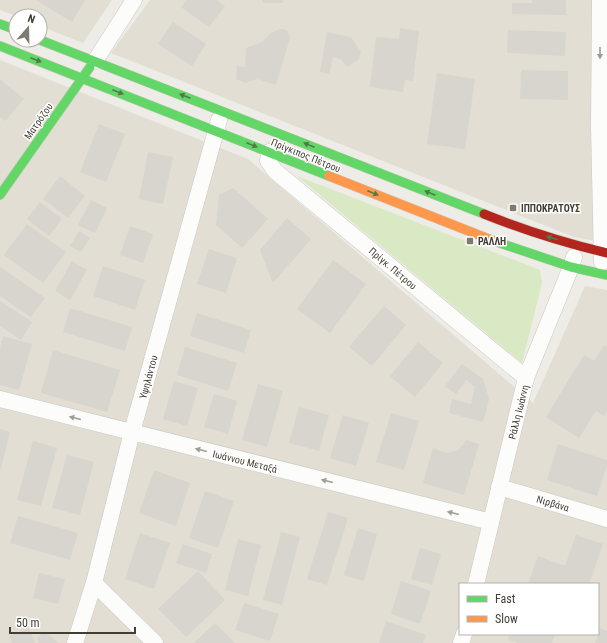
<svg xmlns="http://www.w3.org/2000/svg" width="607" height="643" viewBox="0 0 607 643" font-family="'Roboto Condensed',sans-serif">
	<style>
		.residential { fill: #e2ded3; fill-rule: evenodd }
		.green { fill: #d8e9c4 }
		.building { fill: #d7d5ce }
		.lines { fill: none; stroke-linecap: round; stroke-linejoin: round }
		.street-casing { stroke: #cac8c2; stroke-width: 17 }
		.fast-casing { stroke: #cdcabd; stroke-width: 10 }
		.slow-casing { stroke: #cdcabd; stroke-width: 10 }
		.jam-casing { stroke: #cdcabd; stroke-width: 10 }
		.street { stroke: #fcfcfb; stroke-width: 16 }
		.fast { stroke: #63d668; stroke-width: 9 }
		.slow { stroke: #ff974d; stroke-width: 9 }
		.jam { stroke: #b3261e; stroke-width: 9 }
		.oneway { fill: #a09c97 }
		.oneway2 { fill: #507a48 }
		.poi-dot { fill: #7f7a72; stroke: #fff; stroke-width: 1.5 }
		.labels { text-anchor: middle; stroke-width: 3; stroke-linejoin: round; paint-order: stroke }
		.street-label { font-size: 10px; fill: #433d33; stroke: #fff }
		.poi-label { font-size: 10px; font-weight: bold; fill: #433d33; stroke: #fff; text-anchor: start }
	</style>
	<rect width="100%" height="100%" fill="#eeece6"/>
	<!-- residential -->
	<g class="residential">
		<path d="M0,0H112L83,43L40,26V16H16L0,10Z"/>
		<path d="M150,0H607V243L574,237L111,53Z"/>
		<path d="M0,60L248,159L533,403L585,286L607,290V643H0ZM460,584H598V634H460Z"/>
	</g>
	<!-- green -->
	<path class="green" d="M297,176L540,270L542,283L522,363Z"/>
	<!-- building -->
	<g class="building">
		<path d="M36,0H85L72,22Z"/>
		<path d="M187,0H217L225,6L209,27L181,7Z"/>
		<rect x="262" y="0" width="21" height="3"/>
		<path d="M532,0H566V15L512,14V3H532Z"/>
		<path d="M173,22L206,44L192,66L158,44Z"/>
		<path d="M400,28L419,31L413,81L405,80L403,92L370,87L376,37L399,39Z"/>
		<path d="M280,29L287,30L290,38L276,85L257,79L245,83L236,79L237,66L245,67L246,48L262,42L271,33Z"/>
		<path d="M508,30L566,32L565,56L507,53Z"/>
		<path d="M327,32L351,37L361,52L359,59L347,67L341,59L333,57L329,74L320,72Z"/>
		<path d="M521,70L568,71V100L520,99Z"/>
		<path d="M437,73L475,79L465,149L427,144Z"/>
		<path d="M0,79L24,99L5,121L0,117Z"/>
		<path d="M99,124L125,134L106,182L80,172Z"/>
		<path d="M148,152L173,157L163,204L139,199Z"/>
		<path d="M60,176L85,196L68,218L43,199Z"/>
		<path d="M233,188L268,219L242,248L216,225L219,195Z"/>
		<path d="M91,200L107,208L95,233L78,225Z"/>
		<path d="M40,202L62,219L49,236L27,219Z"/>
		<path d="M287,218L311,239L273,283L260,250Z"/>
		<path d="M27,224L66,252L43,283L4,255Z"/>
		<path d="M130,226L153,234L143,263L120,255Z"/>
		<path d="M79,231L90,238L81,252L70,246Z"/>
		<path d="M209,249L237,258L226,293L197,284Z"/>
		<path d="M333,260L366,284L330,333L297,309Z"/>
		<path d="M72,261L87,270L70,300L55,291Z"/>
		<path d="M103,266L145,280L135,310L93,296Z"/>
		<path d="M0,267L45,298L31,317L0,296Z"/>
		<path d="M0,301L32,322L21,340L0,326Z"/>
		<path d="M384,306L406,325L372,366L349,347Z"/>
		<path d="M70,308L132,327L125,351L63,332Z"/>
		<path d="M197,313L251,330L244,353L190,336Z"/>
		<path d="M3,336L32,344L19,390L0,385V348Z"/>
		<path d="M418,342L443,363L415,397L390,376Z"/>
		<path d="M604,345L607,347V411L604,416L596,411L579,438L546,417L584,355L594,361Z"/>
		<path d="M185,347L237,363L228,391L177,375Z"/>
		<path d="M53,350L120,370L107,412L41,393Z"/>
		<path d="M462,364L483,379L489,399L483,422L449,413L452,399L471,404L475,387L466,380L456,394L445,386Z"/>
		<path d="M174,381L198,388L187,426L163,419Z"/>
		<path d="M258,384L283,391L267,447L242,440Z"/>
		<path d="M214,394L237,401L228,434L204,427Z"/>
		<path d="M299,407L329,415L319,451L289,443Z"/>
		<path d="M391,413L419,421L404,470L376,462Z"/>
		<path d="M343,415L369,423L356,466L330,458Z"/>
		<path d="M0,429L10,432L1,469H0Z"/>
		<path d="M466,440L479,444L464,495L423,483L433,448L447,453L459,450Z"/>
		<path d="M33,441L57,448L41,506L17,500Z"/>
		<path d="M558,444L607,460V465L597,496L547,480Z"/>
		<path d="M67,455L94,462L80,515L52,508Z"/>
		<path d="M154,470L190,483L176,526L139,513Z"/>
		<path d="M205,491L234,501L218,548L189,538Z"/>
		<path d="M328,512L348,518L327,585L307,579Z"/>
		<path d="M18,516L78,533L70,560L10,543Z"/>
		<path d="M358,528L377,534L364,581L344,575Z"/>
		<path d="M281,532L300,537L282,605L263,600Z"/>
		<path d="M140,533L170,543L154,589L125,579Z"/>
		<path d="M576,535L603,544L589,584H528L538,556L565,566Z"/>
		<path d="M238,539L261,545L248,596L225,590Z"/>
		<path d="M183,544L212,554L206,573L176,563Z"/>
		<path d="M420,548L441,554L432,585L411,579Z"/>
		<path d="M198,571L225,600L186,637L158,609Z"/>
		<path d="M39,573L65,579L58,604L33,598Z"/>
		<path d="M401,581L431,591L420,624L391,614Z"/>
		<path d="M244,603L279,614L270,641L235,630Z"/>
		<path d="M386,621L426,635L423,643H379Z"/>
		<path d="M215,623L235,643H194Z"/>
		<path d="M29,628L35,643H12L9,636Z"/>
		<path d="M600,628L607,631V643H595Z"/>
		<path d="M43,631L59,643H39L37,640Z"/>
		<path d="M510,634H555L552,643H517L508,640Z"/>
	</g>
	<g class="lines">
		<!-- street casing -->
		<g class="street-casing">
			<g id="street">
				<path d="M600,0L599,127L602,262"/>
				<path d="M95,61L134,0"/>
				<path d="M269,152L268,161L275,171L526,378"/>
				<path d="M0,399L491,522"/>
				<path d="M499,487L607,519"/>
				<path d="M94,583L155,643"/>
				<path d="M476,584L526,378L571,267L574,257"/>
				<path d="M75,643L94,583L132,432L219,120"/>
				<path d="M461,643L464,634"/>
			</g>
		</g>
		<!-- fast casing -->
		<g class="fast-casing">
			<g id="fast">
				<path d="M0,24L16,30"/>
				<path d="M40,40L484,214"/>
				<path d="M0,46L329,176"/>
				<path d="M0,195L90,67"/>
				<path d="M494,241L571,267L607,275"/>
			</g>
		</g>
		<!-- slow casing -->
		<g class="slow-casing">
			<path id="slow" d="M329,176L494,241"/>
		</g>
		<!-- jam casing -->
		<g class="jam-casing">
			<path id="jam" d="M484,214C524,230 565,243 607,253"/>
		</g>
		<!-- street -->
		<use href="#street" class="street"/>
		<!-- fast -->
		<use href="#fast" class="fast"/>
		<!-- slow -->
		<use href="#slow" class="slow"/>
		<!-- jam -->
		<use href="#jam" class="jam"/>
	</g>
	<!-- one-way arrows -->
	<defs><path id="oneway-solid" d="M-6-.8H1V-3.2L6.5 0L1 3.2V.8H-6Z"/></defs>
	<g class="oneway">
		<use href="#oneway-solid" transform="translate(600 53) rotate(90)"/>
		<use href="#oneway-solid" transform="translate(75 418) rotate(-166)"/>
		<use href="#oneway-solid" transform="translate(201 450) rotate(-166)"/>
		<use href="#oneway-solid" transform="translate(327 481) rotate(-166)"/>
		<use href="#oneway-solid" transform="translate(453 513) rotate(-166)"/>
	</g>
	<g class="oneway2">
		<use href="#oneway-solid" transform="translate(36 60) rotate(21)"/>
		<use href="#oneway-solid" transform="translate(118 92) rotate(22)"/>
		<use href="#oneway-solid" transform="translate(185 96) rotate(-159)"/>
		<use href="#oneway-solid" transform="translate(252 145) rotate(22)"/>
		<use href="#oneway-solid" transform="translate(309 145) rotate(-158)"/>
		<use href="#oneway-solid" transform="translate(373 193) rotate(22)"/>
		<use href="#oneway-solid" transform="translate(430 193) rotate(-158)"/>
		<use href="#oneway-solid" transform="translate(552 238) rotate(-163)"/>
	</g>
	<!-- markers -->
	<g class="poi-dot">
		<rect x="509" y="204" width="8" height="8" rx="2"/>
		<rect x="466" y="237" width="8" height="8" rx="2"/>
	</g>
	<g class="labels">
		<!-- street labels -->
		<g class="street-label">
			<text transform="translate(38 121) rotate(-55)" y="4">Ματρόζου</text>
			<text transform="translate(306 155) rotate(22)" y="4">Πρίγκιπος Πέτρου</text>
			<text transform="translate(393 268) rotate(40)" y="4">Πρίγκ. Πέτρου</text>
			<text transform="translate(148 377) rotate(-75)" y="4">Υψηλάντου</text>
			<text transform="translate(518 412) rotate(-76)" y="4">Ράλλη Ιωάννη</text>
			<text transform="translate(245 461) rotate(14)" y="4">Ιωάννου Μεταξά</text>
			<text transform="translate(553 503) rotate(17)" y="4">Νιρβάνα</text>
		</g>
		<!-- poi labels -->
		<g class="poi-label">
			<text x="521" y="212">ΙΠΠΟΚΡΑΤΟΥΣ</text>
			<text x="478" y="245">ΡΑΛΛΗ</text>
		</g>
	</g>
	<!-- legend -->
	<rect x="459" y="583" width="140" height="52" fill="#ffffff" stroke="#b4b1ad"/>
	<rect x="467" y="596" width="20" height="6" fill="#63d668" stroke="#b4b1ad"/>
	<text x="495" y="603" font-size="12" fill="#433d33">Fast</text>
	<rect x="467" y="616" width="20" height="6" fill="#ff974d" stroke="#b4b1ad"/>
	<text x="495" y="623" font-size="12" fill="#433d33">Slow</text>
	<!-- north arrow -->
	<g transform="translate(28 28) rotate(20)"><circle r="19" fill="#ffffff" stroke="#b4b1ad"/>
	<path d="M0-3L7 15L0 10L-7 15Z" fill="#7f7a72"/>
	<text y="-6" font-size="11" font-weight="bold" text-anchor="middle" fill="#433d33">N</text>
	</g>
	<!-- scale -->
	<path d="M10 627v6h125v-6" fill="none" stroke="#433d33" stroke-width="2"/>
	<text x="16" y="627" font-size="12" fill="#433d33" stroke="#ffffff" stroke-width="3" paint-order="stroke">50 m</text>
</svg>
